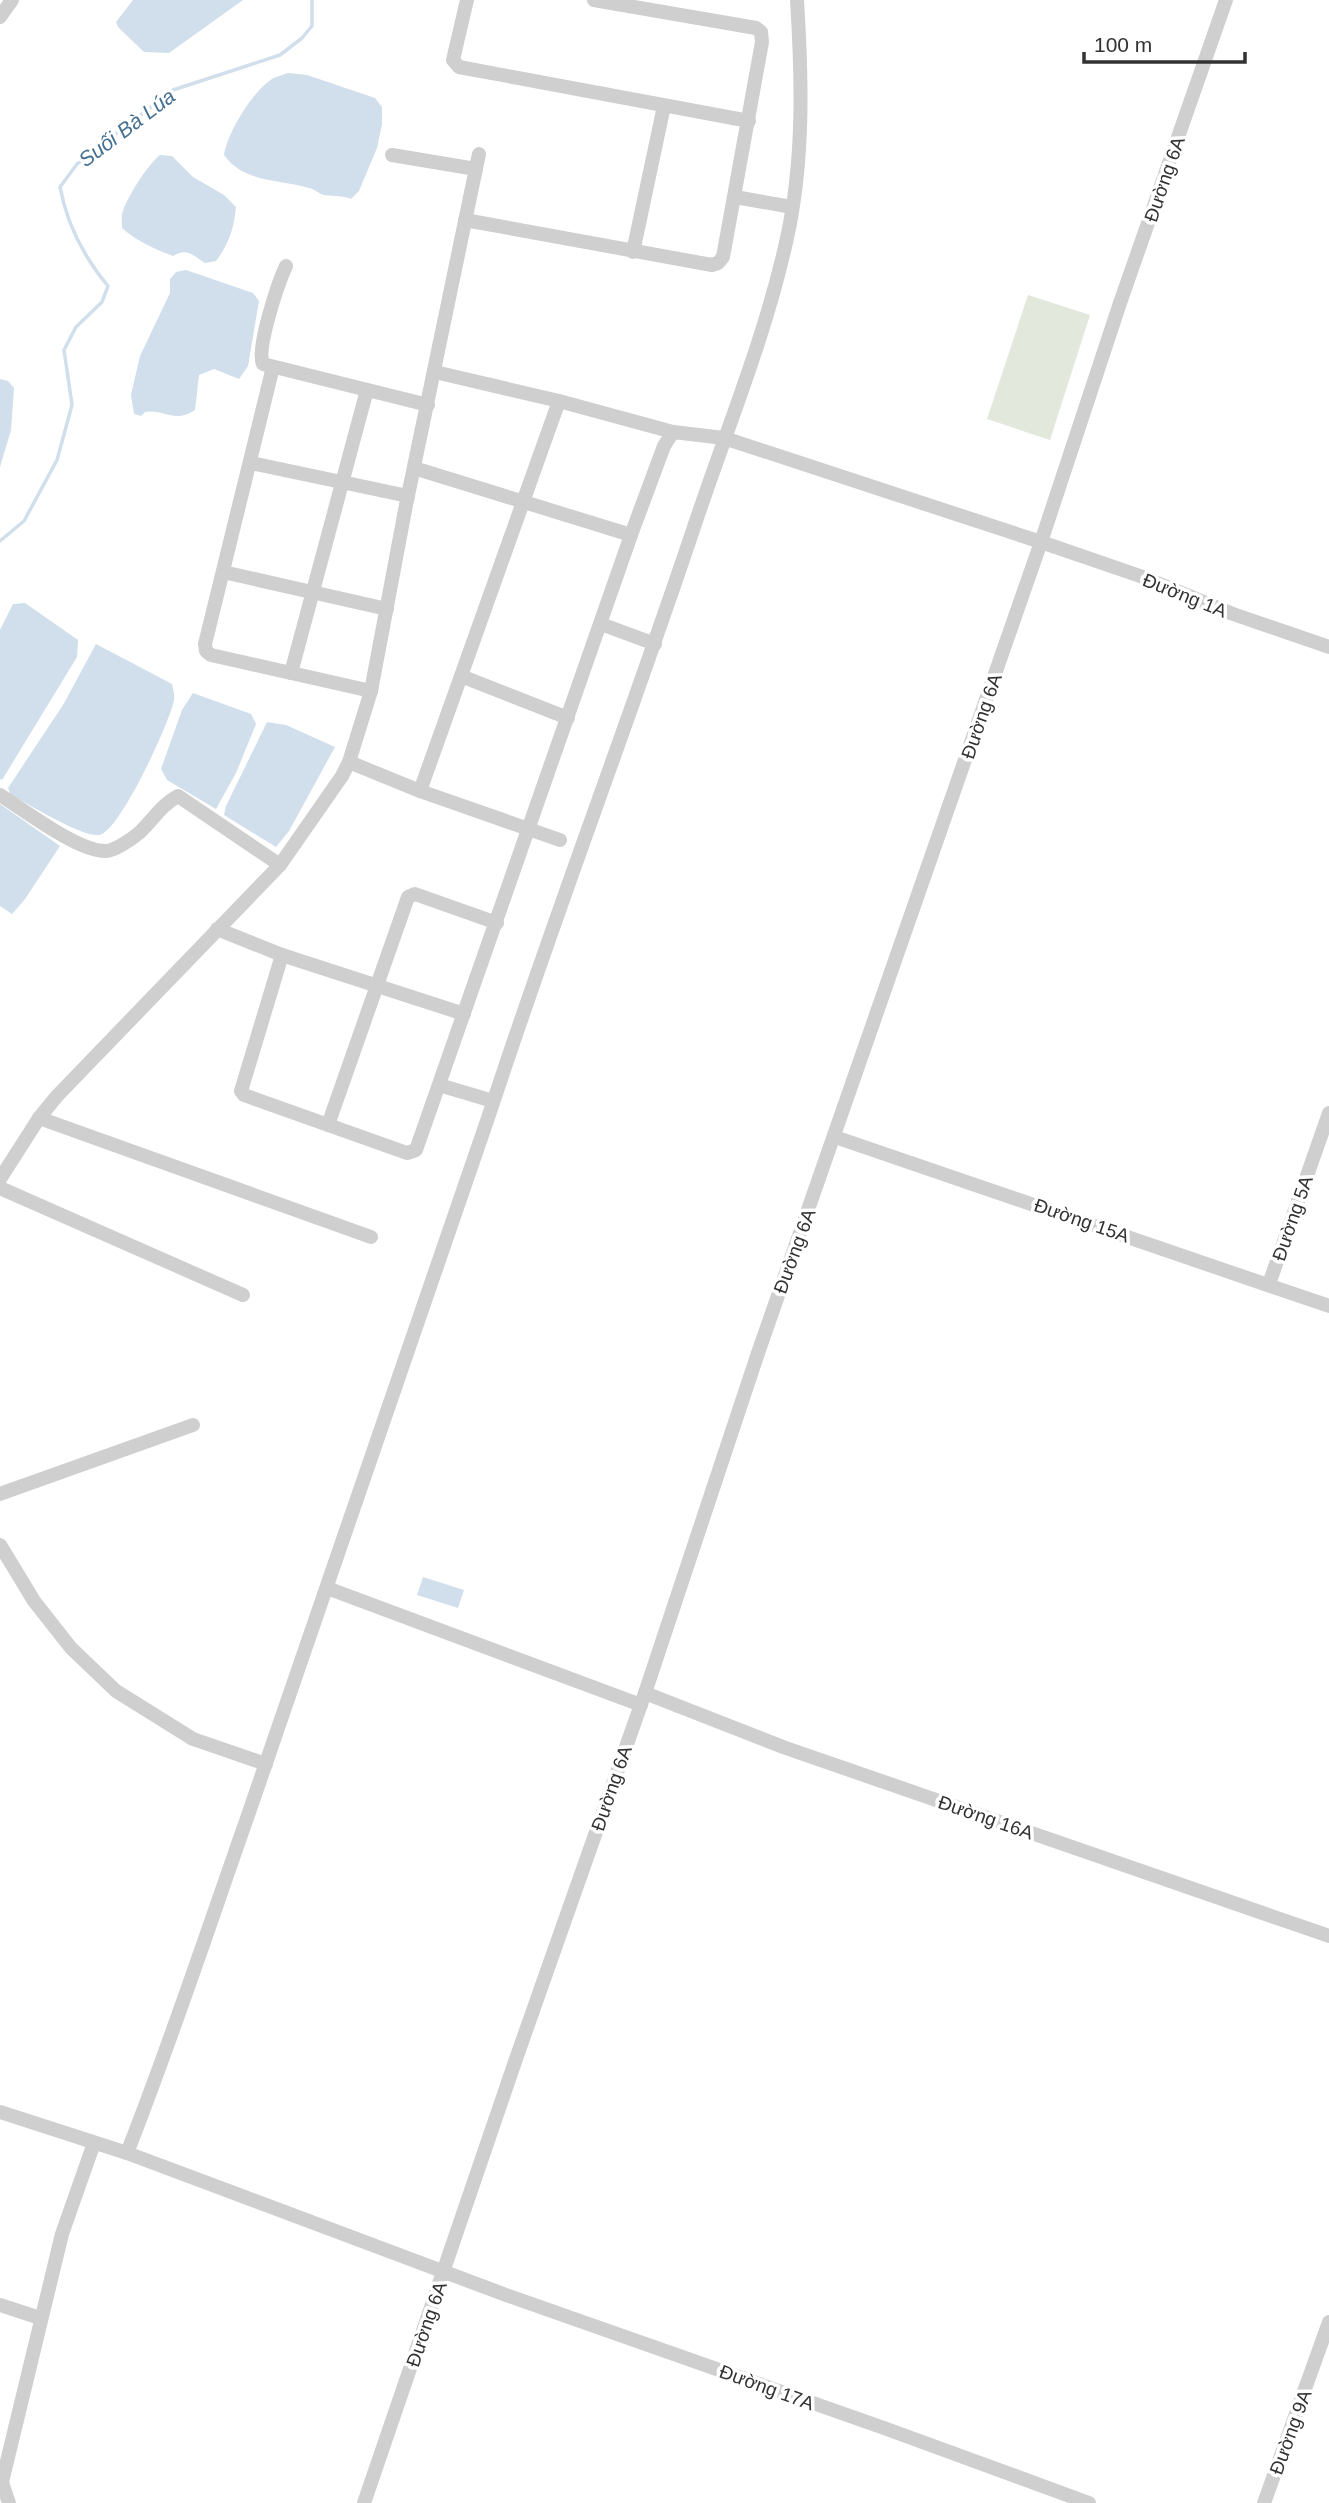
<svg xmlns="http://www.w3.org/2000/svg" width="1329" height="2503" viewBox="0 0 1329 2503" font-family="Helvetica,sans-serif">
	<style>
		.green { fill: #e2e8dc }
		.water { fill: #d0dfeb }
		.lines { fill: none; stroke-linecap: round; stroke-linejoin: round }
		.stream { stroke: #d0dfeb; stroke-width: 3.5 }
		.minor { stroke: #cfcfcf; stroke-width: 14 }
		.labels { text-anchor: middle; stroke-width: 7; stroke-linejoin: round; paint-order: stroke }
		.street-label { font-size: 19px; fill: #323232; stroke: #fff }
		.water-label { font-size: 21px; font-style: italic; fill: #446f90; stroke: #fff }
	</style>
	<rect width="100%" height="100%" fill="#fff"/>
	<!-- green -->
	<path class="green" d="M1028,295L1090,315L1050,440L987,419Z"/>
	<!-- water -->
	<g class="water">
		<path d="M133,0H243L169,53L144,52L118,27L116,22Z"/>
		<path d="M288,73L307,75L375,98L382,107V124L377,148L359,191L351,199C342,195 334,197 324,195C319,194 315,189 309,188C279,179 244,183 224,155C228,132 252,92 272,79C277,76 283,75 288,73Z"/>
		<path d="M160,155L172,156L193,177L224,195L236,207C234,228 229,244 216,261L205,263C193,256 188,247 173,256C154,249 137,241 122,228C122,222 121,216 123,211C127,197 149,163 160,155Z"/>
		<path d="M186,270L253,293L259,301L248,366L239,379L214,369L199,375L195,410C173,424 166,409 145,412L141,416L134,414L131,395L140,356L170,293V279L176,272Z"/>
		<path d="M0,379L8,381L14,388L11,430L0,467Z"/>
		<path d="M25,603L78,640L77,657L2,780L0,779V630L13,604Z"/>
		<path d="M96,644L172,684C173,690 175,695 174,700C170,722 119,833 99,835C81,837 29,804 11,795L8,788L63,705Z"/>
		<path d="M193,693L251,714L256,724L236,773L216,809L167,780L161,769L182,710Z"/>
		<path d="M267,722L286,725L335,747L289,831L276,847L224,815L226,806Z"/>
		<path d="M0,804L60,846L25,899L12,914L0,906Z"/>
		<path d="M423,1577L464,1590L458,1608L417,1595Z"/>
	</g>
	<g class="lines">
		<!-- stream -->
		<path class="stream" d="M0,541L24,521L57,460L72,405L64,350L76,327L102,302L108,286C83,256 67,225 60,187L77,164L173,90L280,55L302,38L312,26V0"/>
		<!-- minor -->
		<g class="minor">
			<path d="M467,0L453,60L459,67L749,121"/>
			<path d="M0,17L12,0"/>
			<path d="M392,155L476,169"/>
			<path d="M735,197L792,207"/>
			<path d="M465,220L712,265L718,263L723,257L762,42L761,32L756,28L594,0"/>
			<path d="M633,252L664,106"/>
			<path d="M286,266C278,283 256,349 263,364L428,405"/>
			<path d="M273,367L205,644L206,651L211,655L371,691"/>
			<path d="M559,401L673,432"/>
			<path d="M251,463L408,496"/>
			<path d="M414,468L631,535"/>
			<path d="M223,572L387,609"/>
			<path d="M601,624L655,644"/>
			<path d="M291,673L367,390"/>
			<path d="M461,676L568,718"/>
			<path d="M349,762L420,791L560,840"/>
			<path d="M420,791L559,401L435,372"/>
			<path d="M0,795C24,810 79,852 106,851C114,851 132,839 139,833C153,820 161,805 178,796L280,865"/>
			<path d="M217,929L282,955L464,1014"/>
			<path d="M282,955L241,1091L244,1095L407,1153L416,1150L631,535L664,446L673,432L724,438L1041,542L1140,576L1233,614L1329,647"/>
			<path d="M439,1085L493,1101"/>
			<path d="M39,1118L371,1237"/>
			<path d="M328,1125L408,897L415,894L497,923"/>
			<path d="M835,1137L1329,1306"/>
			<path d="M0,1179L39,1118L57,1096L280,865L342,776L349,762L371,691L406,505L479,154"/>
			<path d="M0,1188L243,1295"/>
			<path d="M1269,1284L1329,1113"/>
			<path d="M0,1494L193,1425"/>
			<path d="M0,1545L34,1601L71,1648L116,1691L193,1739L266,1764"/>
			<path d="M327,1588L641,1705"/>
			<path d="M645,1693L783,1747L1329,1936"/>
			<path d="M0,2112L127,2153L506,2295L884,2428L1089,2503"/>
			<path d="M127,2153C170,2044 207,1932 246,1821C329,1581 413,1341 494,1100C557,909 629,721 693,530C725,433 765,339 787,238C804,161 802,79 797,0"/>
			<path d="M0,2305L40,2318"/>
			<path d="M0,2477L9,2503"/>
			<path d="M2,2482L62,2234L94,2143"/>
			<path d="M364,2503L517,2056L645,1693L758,1353L1041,542L1120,303L1226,0"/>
			<path d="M1264,2503L1329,2322"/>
		</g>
	</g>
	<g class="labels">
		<!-- street labels -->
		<g class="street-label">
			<text transform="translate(1164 179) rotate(-71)" y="7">Đường 6A</text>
			<text transform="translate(1185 595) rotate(22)" y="7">Đường 1A</text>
			<text transform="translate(981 716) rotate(-71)" y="7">Đường 6A</text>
			<text transform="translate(1292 1218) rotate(-71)" y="7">Đường 5A</text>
			<text transform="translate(1082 1220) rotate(19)" y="7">Đường 15A</text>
			<text transform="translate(794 1251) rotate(-70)" y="7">Đường 6A</text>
			<text transform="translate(611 1788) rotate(-71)" y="7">Đường 6A</text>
			<text transform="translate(986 1817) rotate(19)" y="7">Đường 16A</text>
			<text transform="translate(426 2324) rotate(-71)" y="7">Đường 6A</text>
			<text transform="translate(767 2387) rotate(20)" y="7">Đường 17A</text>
			<text transform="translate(1290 2432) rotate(-70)" y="7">Đường 9A</text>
		</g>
		<!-- water labels -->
		<g class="water-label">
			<text transform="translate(127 128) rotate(-37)" y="7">Suối Bà Lúa</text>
		</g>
	</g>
	<!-- scale -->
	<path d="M1084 52v10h161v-10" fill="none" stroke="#323232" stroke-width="3.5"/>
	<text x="1094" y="52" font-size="21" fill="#323232" stroke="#ffffff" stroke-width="5" paint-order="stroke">100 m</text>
</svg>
